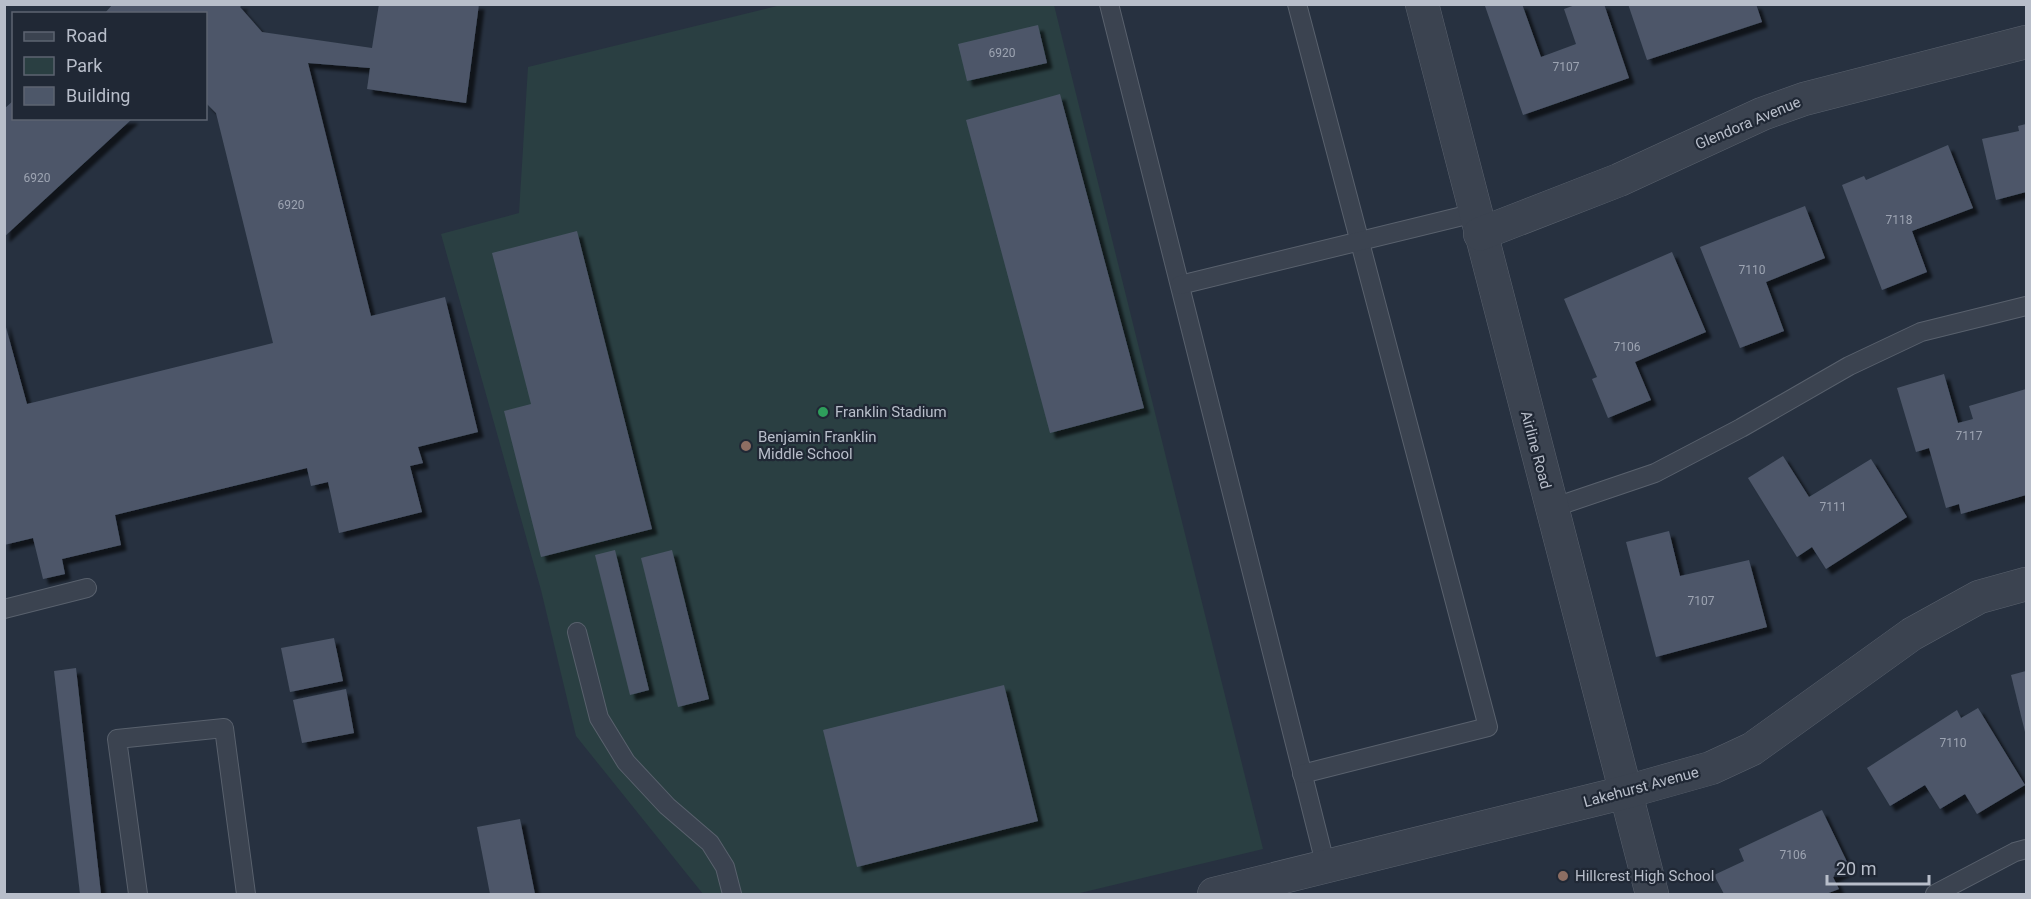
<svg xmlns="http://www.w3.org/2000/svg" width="2031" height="899" viewBox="0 0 2031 899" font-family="Roboto,sans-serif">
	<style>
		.green { fill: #2a3f42 }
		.building { fill: #4d5769; filter: url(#shadow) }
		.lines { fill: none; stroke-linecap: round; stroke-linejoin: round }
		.lane-casing { stroke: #59616d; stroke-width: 20 }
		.street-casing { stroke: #59616d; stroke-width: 34 }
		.lane { stroke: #3b4350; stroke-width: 18 }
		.street { stroke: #3b4350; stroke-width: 33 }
		.leisure-dot { fill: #2e9e5b; stroke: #202835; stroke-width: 2 }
		.education-dot { fill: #8d6e63; stroke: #202835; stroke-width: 2 }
		.labels { text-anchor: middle; stroke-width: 4.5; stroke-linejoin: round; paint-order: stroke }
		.number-label { font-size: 12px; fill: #9da4b2 }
		.street-label { font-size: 15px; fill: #b8beca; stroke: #202835 }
		.poi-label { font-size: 15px; fill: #b8beca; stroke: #202835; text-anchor: start }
	</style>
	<defs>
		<filter id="shadow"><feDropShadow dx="5.5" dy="5.5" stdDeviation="1.5" flood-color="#0009"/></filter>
	</defs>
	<rect width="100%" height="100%" fill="#273140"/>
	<!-- green -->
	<path class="green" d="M781,5H1054L1263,849L1076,894H703L576,736L541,590L441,234L519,213L528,67Z"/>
	<!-- building -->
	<g class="building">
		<path d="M113,4H243L240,7L262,32L372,48L379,4H479L466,103L367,89L370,68L308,63L371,316L445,297L478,432L418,447L423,463L410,466L422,512L339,533L328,482L311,486L307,468L115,515L121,545L62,559L65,574L43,579L33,538L4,545V320L27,404L273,343L216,113L206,103V14H104Z"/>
		<path d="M1491,4H1522L1541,57L1576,44L1564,9L1578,4H1604L1629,78L1523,115L1485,6Z"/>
		<path d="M1628,4H1756L1762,22L1647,60Z"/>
		<path d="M1038,25L1047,63L967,81L958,44Z"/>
		<path d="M1060,94L1144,408L1050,433L966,120Z"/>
		<path d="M14,100V118H133L4,237V109Z"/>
		<path d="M2026,124V192L1996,200L1982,139L2019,131L2018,126Z"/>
		<path d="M1948,145L1973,208L1912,231L1927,272L1882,290L1842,185L1864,176L1866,180Z"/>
		<path d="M1805,206L1825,258L1766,282L1784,331L1740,348L1700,247Z"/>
		<path d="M577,231L652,529L541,557L504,411L531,404L492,253Z"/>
		<path d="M1672,252L1706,332L1635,362L1651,400L1608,418L1592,379L1597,377L1564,299Z"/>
		<path d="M1944,374L1958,423L1973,419L1969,406L2026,389V495L1961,514L1959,504L1946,508L1929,448L1916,452L1897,388Z"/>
		<path d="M1783,456L1809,497L1871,459L1907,517L1826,569L1812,547L1797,557L1748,478Z"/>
		<path d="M1669,531L1680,576L1749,560L1767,627L1656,657L1626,542Z"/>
		<path d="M615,550L649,690L630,695L595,555Z"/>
		<path d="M672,550L709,699L678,707L641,558Z"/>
		<path d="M334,638L343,681L290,692L281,648Z"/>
		<path d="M76,668L101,894H80L54,671Z"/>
		<path d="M2026,671V736L2011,675Z"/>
		<path d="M1004,685L1038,821L857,867L823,730Z"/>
		<path d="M346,689L354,733L302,743L293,700Z"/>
		<path d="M1978,708L2025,785L1977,814L1965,794L1940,809L1925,785L1890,806L1867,768L1957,710L1961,718Z"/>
		<path d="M1822,810L1850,868L1833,877L1839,889L1826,894H1724L1714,875L1744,861L1739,849Z"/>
		<path d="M520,819L535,894H490L477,827Z"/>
	</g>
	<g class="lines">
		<!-- lane casing -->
		<g class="lane-casing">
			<g id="lane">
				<path d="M1109,4L1326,867"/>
				<path d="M1297,4L1488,727L1302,774"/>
				<path d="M1180,285L1475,213"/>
				<path d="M1552,508L1655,473L1741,428L1849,366L1921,332L2026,306"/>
				<path d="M4,609L87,588"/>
				<path d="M577,632L599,718L626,762L667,806L710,843L725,867L732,894"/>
				<path d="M138,894L117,739L224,728L246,894"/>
				<path d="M1935,894L2015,852L2026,849"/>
			</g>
		</g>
		<!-- street casing -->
		<g class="street-casing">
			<g id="street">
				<path d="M1422,4L1652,894"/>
				<path d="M1480,234L1619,180L1762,114L1804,99L2026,42"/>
				<path d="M1214,894L1626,792L1711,768L1752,749L1912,634L1979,597L2026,584"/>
			</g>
		</g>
		<!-- lane -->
		<use href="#lane" class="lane"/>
		<!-- street -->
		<use href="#street" class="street"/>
	</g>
	<!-- markers -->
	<circle class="leisure-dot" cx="823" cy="412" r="6"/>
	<g class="education-dot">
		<circle cx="746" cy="446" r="6"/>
		<circle cx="1563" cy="876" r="6"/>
	</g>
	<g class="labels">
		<!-- number labels -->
		<g class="number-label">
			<text x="1002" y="57">6920</text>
			<text x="1566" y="71">7107</text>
			<text x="37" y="182">6920</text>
			<text x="291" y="209">6920</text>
			<text x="1899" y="224">7118</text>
			<text x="1752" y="274">7110</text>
			<text x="1627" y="351">7106</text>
			<text x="1969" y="440">7117</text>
			<text x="1833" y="511">7111</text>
			<text x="1701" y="605">7107</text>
			<text x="1953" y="747">7110</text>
			<text x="1793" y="859">7106</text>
		</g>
		<!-- street labels -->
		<g class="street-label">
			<text transform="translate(1748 123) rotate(-23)" y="5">Glendora Avenue</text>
			<text transform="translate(1536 450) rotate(75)" y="5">Airline Road</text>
			<text transform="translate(1641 787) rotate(-15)" y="5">Lakehurst Avenue</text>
		</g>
		<!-- poi labels -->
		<g class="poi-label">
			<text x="835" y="417">Franklin Stadium</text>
			<text x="758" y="442">Benjamin Franklin<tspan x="758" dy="17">Middle School</tspan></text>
			<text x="1575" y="881">Hillcrest High School</text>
		</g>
	</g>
	<!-- border -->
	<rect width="2031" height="899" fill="none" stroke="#b8beca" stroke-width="12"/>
	<!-- legend -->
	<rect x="12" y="12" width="195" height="108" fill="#202835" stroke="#5d6471" stroke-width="1.5"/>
	<rect x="24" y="32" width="30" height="9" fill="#3b4350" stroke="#5d6471" stroke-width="1.5"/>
	<text x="66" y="42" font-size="18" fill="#b8beca">Road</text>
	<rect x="24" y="57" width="30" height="18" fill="#2a3f42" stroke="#5d6471" stroke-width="1.5"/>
	<text x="66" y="72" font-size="18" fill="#b8beca">Park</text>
	<rect x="24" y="87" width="30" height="18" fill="#4d5769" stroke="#5d6471" stroke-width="1.5"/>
	<text x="66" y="102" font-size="18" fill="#b8beca">Building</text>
	<!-- scale -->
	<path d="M1827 875v9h102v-9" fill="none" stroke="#b8beca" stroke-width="3"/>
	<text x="1836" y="875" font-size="18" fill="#b8beca" stroke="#202835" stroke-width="4.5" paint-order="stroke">20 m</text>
</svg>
